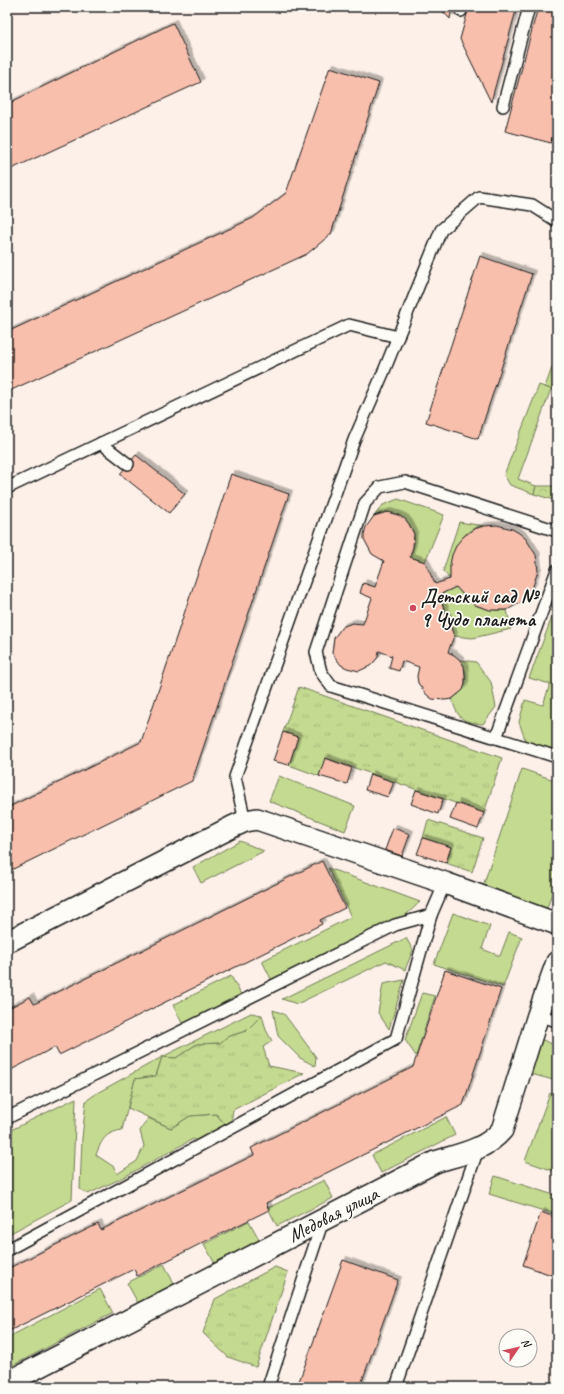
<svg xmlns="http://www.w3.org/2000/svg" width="564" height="1394" viewBox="0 0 564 1394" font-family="Caveat,sans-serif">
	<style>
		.green { fill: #c4da90; stroke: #707b56 }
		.forest { fill: url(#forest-crowns); stroke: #707b56 }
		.park { fill: url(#park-tufts); stroke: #707b56 }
		.building { fill: #f8bfad; stroke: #1c1c1c; filter: url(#shadow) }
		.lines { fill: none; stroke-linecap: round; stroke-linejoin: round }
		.service-casing { stroke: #1c1c1c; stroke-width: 14 }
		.minor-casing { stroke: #1c1c1c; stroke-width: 24 }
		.service { stroke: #fdfcf7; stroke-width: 11 }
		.minor { stroke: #fdfcf7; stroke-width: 21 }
		.poi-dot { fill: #d1495b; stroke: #fdfcf7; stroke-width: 1.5 }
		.labels { text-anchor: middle; stroke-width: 3.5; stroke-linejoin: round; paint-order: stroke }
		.poi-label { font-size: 20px; font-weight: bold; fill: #1c1c1c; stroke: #fdfcf7; text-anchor: start }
		.street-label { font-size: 20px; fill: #1c1c1c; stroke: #fdfcf7 }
	</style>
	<defs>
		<pattern id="forest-crowns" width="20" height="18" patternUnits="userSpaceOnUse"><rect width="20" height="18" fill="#c4da90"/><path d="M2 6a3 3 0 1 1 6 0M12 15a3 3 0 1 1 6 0" fill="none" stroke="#a8ba7c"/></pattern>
		<pattern id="park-tufts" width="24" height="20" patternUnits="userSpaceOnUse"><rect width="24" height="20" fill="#c4da90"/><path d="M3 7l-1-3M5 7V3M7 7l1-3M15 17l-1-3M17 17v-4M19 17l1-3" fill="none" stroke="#a8ba7c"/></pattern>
		<filter id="shadow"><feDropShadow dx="3.5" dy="-3.5" stdDeviation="0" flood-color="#0004"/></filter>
	</defs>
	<rect width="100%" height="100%" fill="#fcf0e8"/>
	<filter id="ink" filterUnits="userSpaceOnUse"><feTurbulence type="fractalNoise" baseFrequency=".025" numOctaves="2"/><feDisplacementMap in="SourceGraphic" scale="8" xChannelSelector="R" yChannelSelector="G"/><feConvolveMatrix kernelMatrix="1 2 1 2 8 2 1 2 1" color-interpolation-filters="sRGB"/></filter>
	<g filter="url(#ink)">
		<!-- green -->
		<g class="green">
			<path d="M539,385L551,389L518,479L536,486L534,494L510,485L504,475Z"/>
			<path d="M398,499L444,515L425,562L410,557C412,550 416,542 414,535C412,523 398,511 386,512C382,512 378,515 374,516L383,505Z"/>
			<path d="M459,522L484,526L474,529L464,536L450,579L443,571Z"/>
			<path d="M456,587C460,591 463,596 467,599C477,609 493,611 507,610L511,629L473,638L454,636L439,595Z"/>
			<path d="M557,604V757L528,748L519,722L525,700L543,705L550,684L529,678Z"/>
			<path d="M460,660L476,662L491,682L496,707L483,724C462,722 458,719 452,699C467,690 470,674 460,660Z"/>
			<path d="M522,769L557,781V878L547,908L483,886Z"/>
			<path d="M279,776L355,806L345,831L269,801Z"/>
			<path d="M240,841L264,851L201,883L193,867Z"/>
			<path d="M328,868L420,902L395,925L274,985L262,961L351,917Z"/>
			<path d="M453,913L490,926L482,949L500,956L509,932L522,937L503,987L434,964Z"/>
			<path d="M406,938L413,950L405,970L386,961L297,1004L282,999Z"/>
			<path d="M231,976L244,1000L185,1029L173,1005Z"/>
			<path d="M404,980L389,1029L378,1013L383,984Z"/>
			<path d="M422,993L435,996L416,1056L405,1040Z"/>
			<path d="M273,1010L284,1014L316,1057L315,1066L300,1058L278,1036Z"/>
			<path d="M251,1013L262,1015L246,1031L227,1037L220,1043L197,1044L176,1058L162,1057L156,1076L135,1079L122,1130C105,1133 102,1139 96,1155L114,1167L117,1174L137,1161L144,1146L140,1131L148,1118L171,1128L190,1116L216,1114L230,1129L203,1144L193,1139L120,1179L88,1194L80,1189L82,1138L86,1101L97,1093L162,1057Z"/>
			<path d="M531,1035L557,1046V1081L520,1071Z"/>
			<path d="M550,1093L557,1095V1115L554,1123L557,1125V1172L525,1161Z"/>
			<path d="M76,1098L72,1200L7,1235V1132Z"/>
			<path d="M446,1117L455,1135L381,1173L372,1155Z"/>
			<path d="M495,1176L557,1196V1215L489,1194Z"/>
			<path d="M324,1180L333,1198L277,1226L268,1208Z"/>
			<path d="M249,1221L260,1241L215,1264L204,1244Z"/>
			<path d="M164,1264L174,1284L138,1303L127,1283Z"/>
			<path d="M100,1289L113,1313L10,1367L7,1362V1338Z"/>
		</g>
		<!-- forest -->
		<path class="forest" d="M536,486H557V501L534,494Z"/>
		<!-- park -->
		<g class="park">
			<path d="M557,354V391L545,387Z"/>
			<path d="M299,687L502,758L484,813L326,758L319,776L289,765L298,737L283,732Z"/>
			<path d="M428,820L483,838L472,872L446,863L451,847L423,838Z"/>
			<path d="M262,1015L266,1030L272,1041L263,1047L269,1066L304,1073L233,1110L230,1129L216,1114L190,1116L171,1128L128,1108L135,1079L156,1076L162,1057L176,1058L197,1044L220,1043L227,1037L246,1031Z"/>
			<path d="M275,1267L288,1272L256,1367L228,1357L203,1333L215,1299Z"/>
		</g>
		<!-- building -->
		<g class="building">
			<path d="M439,7H452L450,19Z"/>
			<path d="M469,7H517L491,102L460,39Z"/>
			<path d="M538,7H557V118L551,143L505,131Z"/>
			<path d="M173,23L201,82L7,171V104Z"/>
			<path d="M330,67L379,83L331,234L307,254L7,392V332L253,218L286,193Z"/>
			<path d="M480,256L532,274L478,439L426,422Z"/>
			<path d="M136,455L185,494L169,513L120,474Z"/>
			<path d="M231,474L289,494L192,781L7,872V808L141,742Z"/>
			<path d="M387,512L398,515L405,519L409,524L414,534L413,547L410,557L425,562L435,584L450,579V565L452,555L457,544L464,536L474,529L484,526L497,525L512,529L519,533L526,539L536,555L538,571L532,589L523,601L507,610H490L475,605L467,599L456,587L439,595L454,636L448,652L454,655L460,660L464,666L465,675V684L463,690L452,699L445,700L432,699L426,694L418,683L417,676L419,667L402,661L399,671L389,668L392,656L379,651L378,657L374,662L370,666L359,671L347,668L341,665L332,653L334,638L342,627L352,623L363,624L372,598L360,593L363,583L375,587L384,561L372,554L364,539V534L366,527L374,516Z"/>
			<path d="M283,732L298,737L289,765L273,761Z"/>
			<path d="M325,758L352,768L347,784L319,776Z"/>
			<path d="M370,774L394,782L388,797L365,790Z"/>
			<path d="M416,790L443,799L438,814L411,804Z"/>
			<path d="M456,803L484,813L478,829L450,819Z"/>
			<path d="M393,828L410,834L402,856L385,850Z"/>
			<path d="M423,838L451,847L446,863L417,854Z"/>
			<path d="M322,861L345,908L320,920L322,924L59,1055L55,1047L7,1072V1009L30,997L34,1004Z"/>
			<path d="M445,970L501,989L463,1105L266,1203L269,1210L200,1244L137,1276L134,1269L7,1332V1269L98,1224L101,1230L254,1155L251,1148L413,1067Z"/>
			<path d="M541,1212L557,1218V1277L523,1265Z"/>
			<path d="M343,1260L398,1280L360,1387H297Z"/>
		</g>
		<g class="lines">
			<!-- service casing -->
			<g class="service-casing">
				<g id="service">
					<path d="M461,11L462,7"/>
					<path d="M503,106L529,7"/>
					<path d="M101,443L128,464"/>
					<path d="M7,488L349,325L398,337"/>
					<path d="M557,531L405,482L380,487L365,503L316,652L321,672L331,686L557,757"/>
					<path d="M496,738L557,570"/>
					<path d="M245,821L235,777L354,440L384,371L441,230L479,197L532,205L557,221"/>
					<path d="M538,1015L557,1021"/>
					<path d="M7,1118L395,925L431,915"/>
					<path d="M7,1250L396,1039L431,915L445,883"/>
					<path d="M268,1387L323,1220"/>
					<path d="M396,1387L478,1149"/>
				</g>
			</g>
			<!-- minor casing -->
			<g class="minor-casing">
				<g id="minor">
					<path d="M7,942L232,827L245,821L257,819L445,883L557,924"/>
					<path d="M7,1383L435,1162C460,1154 484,1151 502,1130L538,1015L557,962"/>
				</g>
			</g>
			<!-- service -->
			<use href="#service" class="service"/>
			<!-- minor -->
			<use href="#minor" class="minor"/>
		</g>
	</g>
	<!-- markers -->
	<circle class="poi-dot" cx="413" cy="608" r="4"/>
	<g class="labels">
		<!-- poi labels -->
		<g class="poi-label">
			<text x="421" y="603">Детский сад №<tspan x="421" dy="23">9 Чудо планета</tspan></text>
		</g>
		<!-- street labels -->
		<g class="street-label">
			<text transform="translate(333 1214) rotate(-27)" y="7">Медовая улица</text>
		</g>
	</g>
	<!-- margin -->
	<rect width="564" height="1394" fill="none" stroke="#fdfcf7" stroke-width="24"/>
	<rect x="12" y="12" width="540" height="1370" fill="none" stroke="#1c1c1c" stroke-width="1.5" filter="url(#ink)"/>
	<!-- north arrow -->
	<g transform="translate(518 1348) rotate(56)"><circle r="19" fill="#fdfcf7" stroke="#a3a29f"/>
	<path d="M0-3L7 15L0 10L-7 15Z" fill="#d1495b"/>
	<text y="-6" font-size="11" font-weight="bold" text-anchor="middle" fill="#1c1c1c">N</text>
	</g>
</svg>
